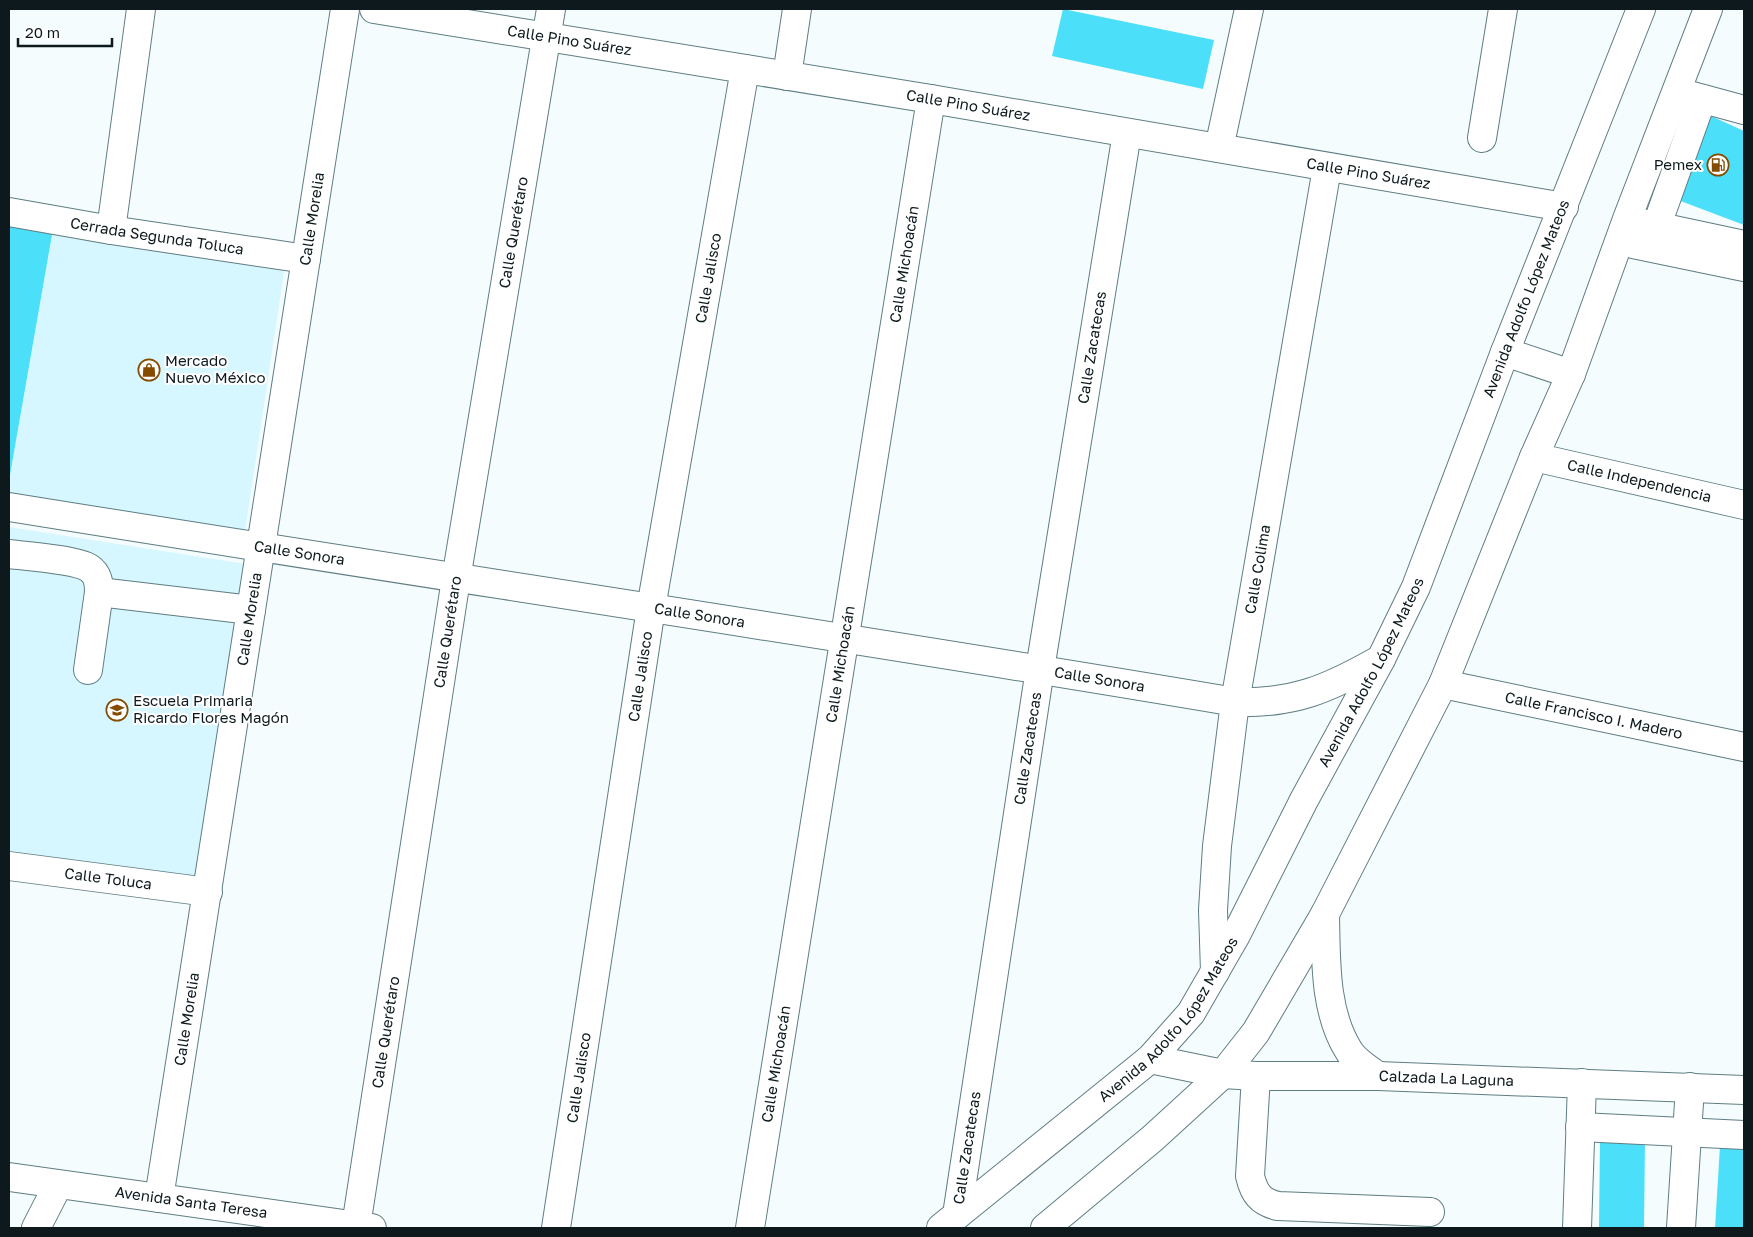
<svg xmlns="http://www.w3.org/2000/svg" width="1753" height="1237" viewBox="0 0 1753 1237" font-family="'Golos Text',sans-serif">
	<style>
		.built { fill: #d6f7ff }
		.building { fill: #4bdffa }
		.lines { fill: none; stroke-linecap: round; stroke-linejoin: round }
		.minor-casing { stroke: #5f7d83; stroke-width: 30 }
		.major-casing { stroke: #5f7d83; stroke-width: 30 }
		.minor { stroke: #fff; stroke-width: 28 }
		.major { stroke: #fff; stroke-width: 28 }
		.labels { text-anchor: middle; stroke-width: 4; stroke-linejoin: round; paint-order: stroke }
		.street-label { font-size: 15px; fill: #0d191c; stroke: #fff }
		.poi-label { font-size: 15px; fill: #0d191c; stroke: #fff; text-anchor: start }
	</style>
	<rect width="100%" height="100%" fill="#f5fcfd"/>
	<!-- built -->
	<g class="built">
		<path d="M53,229L286,259L244,538L9,499V481Z"/>
		<path d="M9,527L246,564L201,881L9,857Z"/>
	</g>
	<!-- building -->
	<g class="building">
		<path d="M1063,9L1214,40L1203,89L1052,56Z"/>
		<path d="M1711,116L1744,131V225L1678,200Z"/>
		<path d="M9,223L53,229L10,475H9Z"/>
		<path d="M1600,1140H1645L1644,1228H1599Z"/>
		<path d="M1720,1146L1744,1147V1228H1715Z"/>
	</g>
	<g class="lines">
		<!-- minor casing -->
		<g class="minor-casing">
			<g id="minor">
				<path id="s1" d="M374,9L931,99L1564,207"/>
				<path d="M787,76L797,9"/>
				<path d="M1685,94L1744,110"/>
				<path d="M1482,138L1503,9"/>
				<path d="M1219,148L1249,9"/>
				<path id="s2" d="M9,212L111,230L306,259"/>
				<path d="M1641,223L1744,245"/>
				<path d="M111,230L141,9"/>
				<path d="M1633,244L1744,267"/>
				<path d="M1649,247L1702,99"/>
				<path id="s3" d="M1534,457L1744,505"/>
				<path id="s4" d="M9,507C417,573 827,633 1235,702C1295,704 1330,688 1381,659"/>
				<path d="M9,554C26,556 77,560 89,568C98,574 99,583 99,592L88,670"/>
				<path d="M99,592L251,610"/>
				<path id="s5" d="M1443,684L1744,747"/>
				<path id="s6" d="M9,866L208,892"/>
				<path id="s7" d="M1215,972L1213,910L1217,846L1235,702L1327,168"/>
				<path id="s8" d="M1150,1059L1223,1074L1256,1076H1378L1744,1090"/>
				<path d="M1256,1076L1250,1176C1254,1193 1260,1202 1278,1206L1430,1212"/>
				<path d="M1580,1127L1744,1135"/>
				<path id="s9" d="M9,1177L372,1228"/>
				<path id="s10" d="M159,1198L345,9"/>
				<path id="s11" d="M957,1215L1040,669L1127,133"/>
				<path id="s12" d="M356,1226L456,579L551,9"/>
				<path d="M36,1228L58,1185"/>
				<path id="s13" d="M556,1228L651,608L745,69"/>
				<path id="s14" d="M750,1228L931,99"/>
				<path d="M1577,1228L1582,1083"/>
				<path d="M1681,1228L1690,1087"/>
			</g>
		</g>
		<!-- major casing -->
		<g class="major-casing">
			<g id="major">
				<path d="M1505,352L1571,374"/>
				<path d="M1325,914C1326,959 1324,1012 1349,1051C1355,1061 1368,1069 1378,1076"/>
				<path id="s15" d="M941,1228L1150,1059L1191,1013L1236,935L1304,800L1381,659L1416,587L1505,352L1641,9"/>
				<path d="M1045,1228L1153,1138L1223,1074L1256,1032L1325,914L1443,684L1534,457L1571,374L1627,219L1708,9"/>
			</g>
		</g>
		<!-- minor -->
		<use href="#minor" class="minor"/>
		<!-- major -->
		<use href="#major" class="major"/>
	</g>
	<!-- icons -->
	<defs>
		<g id="fuel-ring" transform="scale(1.125)"><circle r="9.5" fill="#fff" stroke="#854b01" stroke-width="1.5"/><path d="M-5.5-6h7V0h2V4h1.3V-2.5L3-4.5l.8-.8L6-3V5H2.5V1h-1V6h-7ZM-4.2-4.7v3.2H.2V-4.7Z" fill="#854b01"/></g>
		<g id="shop-ring" transform="scale(1.125)"><circle r="9.5" fill="#fff" stroke="#854b01" stroke-width="1.5"/><path d="M-5-2.5h2.3a2.7 3.5 0 0 1 5.4 0H5L5.5 6h-11ZM-1.5-2.5h3a1.5 2.3 0 0 0-3 0Z" fill="#854b01"/></g>
		<g id="school-ring" transform="scale(1.125)"><circle r="9.5" fill="#fff" stroke="#854b01" stroke-width="1.5"/><path d="M0-5L7-2L0 1L-7-2ZM-4 1L0 2.5L4 1V4Q0 6-4 4Z" fill="#854b01"/></g>
	</defs>
	<g fill-rule="evenodd">
		<use href="#fuel-ring" x="1718" y="165"/>
		<use href="#shop-ring" x="149" y="370"/>
		<use href="#school-ring" x="117" y="710"/>
	</g>
	<g class="labels">
		<!-- street labels -->
		<g class="street-label">
			<text dy="5" stroke="none"><textPath href="#s1" startOffset="198">Calle Pino Suárez</textPath></text>
			<text dy="5" stroke="none"><textPath href="#s1" startOffset="602">Calle Pino Suárez</textPath></text>
			<text dy="5" stroke="none"><textPath href="#s1" startOffset="1008">Calle Pino Suárez</textPath></text>
			<text dy="5" stroke="none"><textPath href="#s10" startOffset="991">Calle Morelia</textPath></text>
			<text dy="5" stroke="none"><textPath href="#s12" startOffset="1006">Calle Querétaro</textPath></text>
			<text dy="5" stroke="none"><textPath href="#s2" startOffset="150">Cerrada Segunda Toluca</textPath></text>
			<text dy="5" stroke="none"><textPath href="#s14" startOffset="976">Calle Michoacán</textPath></text>
			<text dy="5" stroke="none"><textPath href="#s13" startOffset="962">Calle Jalisco</textPath></text>
			<text dy="5" stroke="none"><textPath href="#s15" startOffset="1121">Avenida Adolfo López Mateos</textPath></text>
			<text dy="5" stroke="none"><textPath href="#s11" startOffset="878">Calle Zacatecas</textPath></text>
			<text dy="5" stroke="none"><textPath href="#s3" startOffset="108">Calle Independencia</textPath></text>
			<text dy="5" stroke="none"><textPath href="#s4" startOffset="294">Calle Sonora</textPath></text>
			<text dy="5" stroke="none"><textPath href="#s7" startOffset="406">Calle Colima</textPath></text>
			<text dy="5" stroke="none"><textPath href="#s4" startOffset="699">Calle Sonora</textPath></text>
			<text dy="5" stroke="none"><textPath href="#s10" startOffset="586">Calle Morelia</textPath></text>
			<text dy="5" stroke="none"><textPath href="#s12" startOffset="601">Calle Querétaro</textPath></text>
			<text dy="5" stroke="none"><textPath href="#s14" startOffset="571">Calle Michoacán</textPath></text>
			<text dy="5" stroke="none"><textPath href="#s15" startOffset="716">Avenida Adolfo López Mateos</textPath></text>
			<text dy="5" stroke="none"><textPath href="#s13" startOffset="558">Calle Jalisco</textPath></text>
			<text dy="5" stroke="none"><textPath href="#s4" startOffset="1104">Calle Sonora</textPath></text>
			<text dy="5" stroke="none"><textPath href="#s5" startOffset="154">Calle Francisco I. Madero</textPath></text>
			<text dy="5" stroke="none"><textPath href="#s11" startOffset="472">Calle Zacatecas</textPath></text>
			<text dy="5" stroke="none"><textPath href="#s6" startOffset="100">Calle Toluca</textPath></text>
			<text dy="5" stroke="none"><textPath href="#s10" startOffset="181">Calle Morelia</textPath></text>
			<text dy="5" stroke="none"><textPath href="#s15" startOffset="311">Avenida Adolfo López Mateos</textPath></text>
			<text dy="5" stroke="none"><textPath href="#s12" startOffset="196">Calle Querétaro</textPath></text>
			<text dy="5" stroke="none"><textPath href="#s14" startOffset="166">Calle Michoacán</textPath></text>
			<text dy="5" stroke="none"><textPath href="#s13" startOffset="152">Calle Jalisco</textPath></text>
			<text dy="5" stroke="none"><textPath href="#s8" startOffset="298">Calzada La Laguna</textPath></text>
			<text dy="5" stroke="none"><textPath href="#s11" startOffset="68">Calle Zacatecas</textPath></text>
			<text dy="5" stroke="none"><textPath href="#s9" startOffset="184">Avenida Santa Teresa</textPath></text>
		</g>
		<!-- poi labels -->
		<g class="poi-label">
			<text x="1702" y="170" text-anchor="end">Pemex</text>
			<text x="165" y="366">Mercado<tspan x="165" dy="17">Nuevo México</tspan></text>
			<text x="133" y="706">Escuela Primaria<tspan x="133" dy="17">Ricardo Flores Magón</tspan></text>
		</g>
	</g>
	<!-- border -->
	<rect width="1753" height="1237" fill="none" stroke="#0d191c" stroke-width="20"/>
	<!-- scale -->
	<path d="M18 38v8h94v-8" fill="none" stroke="#0d191c" stroke-width="2.5"/>
	<text x="25" y="38" font-size="15" fill="#0d191c" stroke="#ffffff" stroke-width="4" paint-order="stroke">20 m</text>
</svg>
